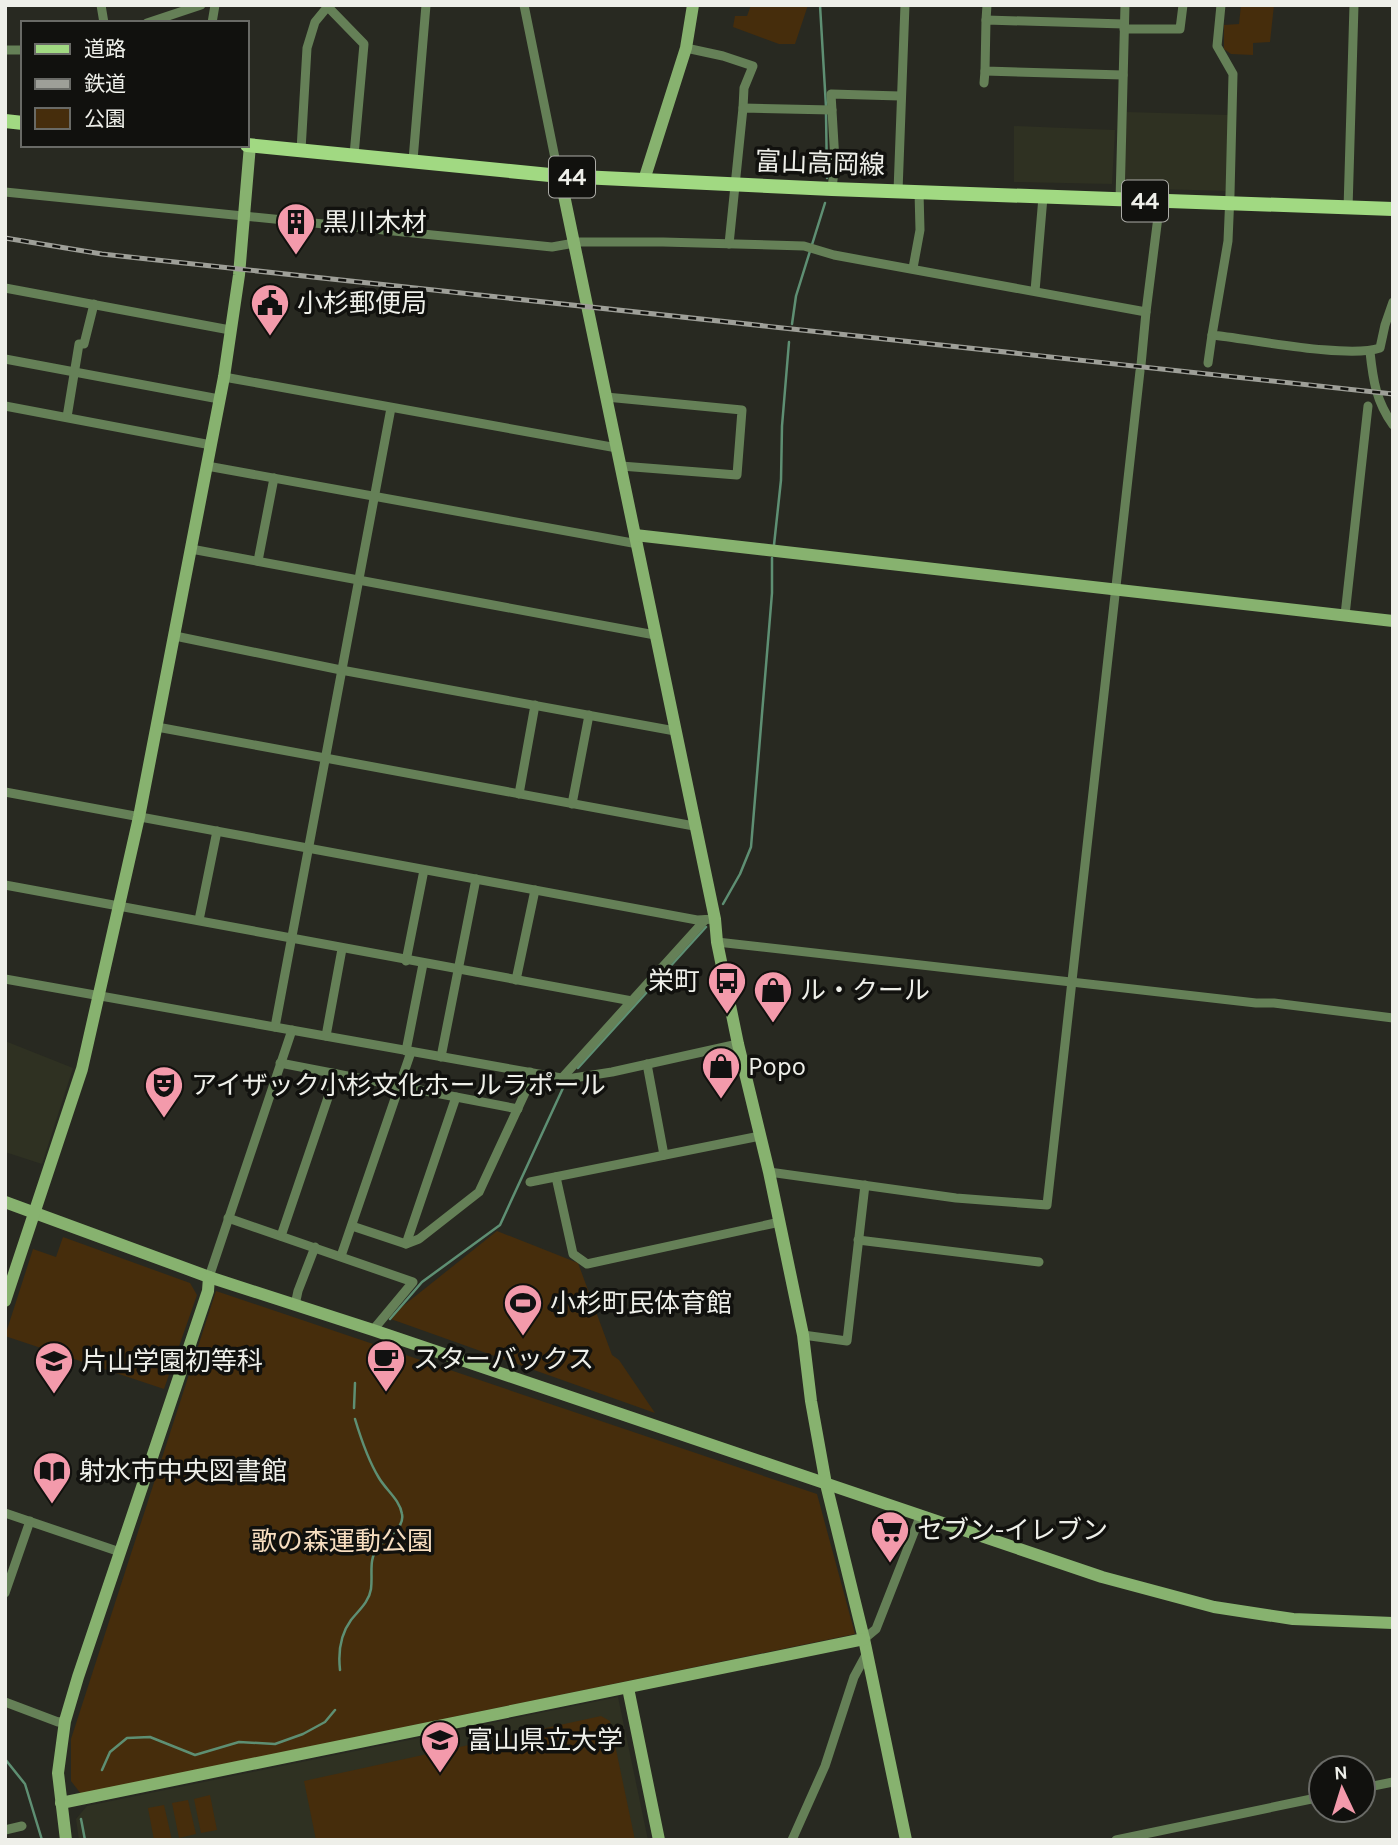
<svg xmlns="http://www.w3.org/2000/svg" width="1398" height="1845" viewBox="0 0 1398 1845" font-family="Karla,'Noto Sans JP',sans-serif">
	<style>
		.built { fill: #2f3122 }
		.green { fill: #462d0c }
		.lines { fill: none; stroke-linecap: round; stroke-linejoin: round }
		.stream { stroke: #5e8f73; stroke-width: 2.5 }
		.street { stroke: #658057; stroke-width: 9 }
		.secondary { stroke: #87b26f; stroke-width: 12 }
		.primary { stroke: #a1d982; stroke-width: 14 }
		.rail-casing { stroke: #9e9f98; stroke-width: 5 }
		.rail { stroke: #11110e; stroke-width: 2.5; stroke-dasharray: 8; stroke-linecap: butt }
		.labels { text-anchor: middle; stroke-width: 7; stroke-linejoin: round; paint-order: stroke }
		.shield { fill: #11110e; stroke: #acaca7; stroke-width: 2 }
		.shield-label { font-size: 24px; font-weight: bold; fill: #eeefe9 }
		.street-label { font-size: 26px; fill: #eeefe9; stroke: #11110e }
		.poi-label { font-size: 26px; fill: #eeefe9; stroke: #11110e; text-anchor: start }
		.park-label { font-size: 26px; fill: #f8dec0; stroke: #11110e }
	</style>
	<rect width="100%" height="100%" fill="#282921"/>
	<!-- built -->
	<g class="built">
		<path d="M1127,112L1229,115L1227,191L1123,188Z"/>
		<path d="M1014,126L1115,130L1112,184L1014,182Z"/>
		<path d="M5,1041L73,1068L42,1164L5,1152Z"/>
		<path d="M618,1697L648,1840H79L76,1819L87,1806Z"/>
	</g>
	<!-- green -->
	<g class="green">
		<path d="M751,5H808L795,44H779L733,27L735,16H747Z"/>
		<path d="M1241,5H1274L1270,42L1253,43V55L1231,54L1224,49V25L1239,24Z"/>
		<path d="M497,1231L578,1263L612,1355L619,1360L655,1413L388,1318Z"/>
		<path d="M63,1237L190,1283L197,1295L164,1389L5,1336L33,1249L56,1257Z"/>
		<path d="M216,1291L817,1494L855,1634L81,1794L71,1781V1739Z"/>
		<path d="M601,1716L610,1721L635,1840H316L304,1781Z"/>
		<path d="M210,1795L217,1830L201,1833L194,1799Z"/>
		<path d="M188,1800L196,1834L179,1838L172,1803Z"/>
		<path d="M164,1805L172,1840H154L148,1808Z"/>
	</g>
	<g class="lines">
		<!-- stream -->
		<g class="stream">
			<path d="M820,5L826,107"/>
			<path d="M826,113L827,178"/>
			<path d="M792,324L796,296L825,203"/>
			<path d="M774,545L781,480L782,426L789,342"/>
			<path d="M723,904L740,874L751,847L772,593V558"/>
			<path d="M578,1068L706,927"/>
			<path d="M390,1319L422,1282L500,1225L563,1088"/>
			<path d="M354,1408L355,1383"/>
			<path d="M340,1670C338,1652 340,1635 351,1620C359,1610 369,1602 371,1589C373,1574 368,1560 378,1547C386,1538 405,1529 402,1514C400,1500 386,1490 379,1478C368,1460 361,1439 355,1419"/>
			<path d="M5,1759L25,1784L42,1840"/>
			<path d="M102,1770L110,1752L127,1738L150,1737L195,1755L239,1742L275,1744L303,1734L325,1722L335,1710"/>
			<path d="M81,1819L85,1840"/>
		</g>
		<!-- street -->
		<g class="street">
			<path d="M101,5L104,23"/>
			<path d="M524,5L556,163L560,176"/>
			<path d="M1221,5L1217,46L1233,74L1230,194L1228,241L1212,335C1251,339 1348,359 1380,348L1385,325L1393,302"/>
			<path d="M328,7L364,44L354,155"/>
			<path d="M986,20L987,5"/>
			<path d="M147,23L201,5"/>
			<path d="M212,23L215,5"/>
			<path d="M1124,29H1180L1183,5"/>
			<path d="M686,48L723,56L753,66L744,88L743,108"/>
			<path d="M5,50H23"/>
			<path d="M1123,75L985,71L986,20L1124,24"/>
			<path d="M984,83L985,71"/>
			<path d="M301,150L307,48L315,22L329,5"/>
			<path d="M413,160L426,5"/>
			<path d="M832,189L835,161L831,94L900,96"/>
			<path d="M898,191L905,5"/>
			<path d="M5,192L552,247L580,242H663L804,246L834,255L1146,312L1160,201"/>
			<path d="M1120,200L1125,5"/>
			<path d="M1348,209L1354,5"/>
			<path d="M729,244L743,108L832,110"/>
			<path d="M913,268L920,230L919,192"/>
			<path d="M5,288L230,330"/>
			<path d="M1035,291L1043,197"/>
			<path d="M1370,352C1373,380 1376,401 1393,425"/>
			<path d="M5,359L219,399"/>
			<path d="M1208,363L1212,335"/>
			<path d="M1141,365L1146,312"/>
			<path d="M224,377L617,448"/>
			<path d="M606,397L742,410L737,475L621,466"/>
			<path d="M5,406L211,445"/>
			<path d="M67,417L79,344H84L94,304"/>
			<path d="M207,466L638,544"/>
			<path d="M191,549L655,635"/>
			<path d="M258,561L274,478"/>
			<path d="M1345,615L1368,406"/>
			<path d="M175,636L341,670L675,731"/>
			<path d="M157,727L694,826"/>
			<path d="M5,792L697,920L715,919"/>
			<path d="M519,794L535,705"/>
			<path d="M572,804L589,715"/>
			<path d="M5,885L632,1001"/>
			<path d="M199,920L217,831"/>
			<path d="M717,942L1256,1003H1274L1393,1018"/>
			<path d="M406,961L424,870"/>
			<path d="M5,979L567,1079L612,1072L738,1044"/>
			<path d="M516,980L535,890"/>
			<path d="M275,1027L391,408"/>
			<path d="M326,1036L342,949"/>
			<path d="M406,1051L423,964"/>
			<path d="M441,1057L476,879"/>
			<path d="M280,1063L518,1109"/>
			<path d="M647,1064L664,1155"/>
			<path d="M562,1078L705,920"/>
			<path d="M769,1172L956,1198L1047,1205L1140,371"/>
			<path d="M556,1177L573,1254L587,1264L780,1222"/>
			<path d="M530,1182L760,1136"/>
			<path d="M228,1218L413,1282L373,1330"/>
			<path d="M352,1226L406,1244L419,1239L479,1192L530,1082V1072"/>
			<path d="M281,1236L336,1074"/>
			<path d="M858,1240L1039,1262"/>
			<path d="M406,1244L456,1097"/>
			<path d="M341,1256L411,1052"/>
			<path d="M209,1277L292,1030"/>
			<path d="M295,1305L298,1291L315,1247"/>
			<path d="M803,1335L847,1341L865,1185"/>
			<path d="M5,1513L120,1552"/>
			<path d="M5,1593L30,1521"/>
			<path d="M864,1639L876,1629L920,1517"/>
			<path d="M5,1702L58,1722L65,1721"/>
			<path d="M1363,1788L1393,1782"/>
			<path d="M5,1830L22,1826"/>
			<path d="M792,1840L825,1766L854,1677L867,1653"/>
			<path d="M1116,1840L1321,1797"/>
		</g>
		<!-- secondary -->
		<g class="secondary">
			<path d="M560,176L715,919L717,942L738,1044L769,1172L803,1335L811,1401L826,1484L864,1639L906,1840"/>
			<path d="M644,180L686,48L693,5"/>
			<path d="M635,535L1393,621"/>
			<path d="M5,1202L209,1277L373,1330L1102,1577L1214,1607L1293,1619L1393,1623"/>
			<path d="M5,1301L82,1069L139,817L224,377L239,275L250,145"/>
			<path d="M628,1688L659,1840"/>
			<path d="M61,1803L864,1639"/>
			<path d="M66,1840L58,1773L65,1721L78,1677L208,1291L209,1277"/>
		</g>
		<!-- primary -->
		<g class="primary">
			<path d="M5,121L23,123"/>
			<path d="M247,145L560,176L832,189L1393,209"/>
		</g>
		<!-- rail casing -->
		<g class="rail-casing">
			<path id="rail" d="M5,238L102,254L239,269L1393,394"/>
		</g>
		<!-- rail -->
		<use href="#rail" class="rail"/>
	</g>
	<!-- icons -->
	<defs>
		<g id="building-pin" transform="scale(2.0125)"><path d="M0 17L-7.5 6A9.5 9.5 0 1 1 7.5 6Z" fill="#f39aab" stroke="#11110e"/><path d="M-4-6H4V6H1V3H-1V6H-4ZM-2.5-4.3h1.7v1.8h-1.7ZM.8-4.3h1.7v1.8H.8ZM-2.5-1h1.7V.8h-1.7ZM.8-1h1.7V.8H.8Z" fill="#111"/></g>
		<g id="civic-pin" transform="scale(2.0125)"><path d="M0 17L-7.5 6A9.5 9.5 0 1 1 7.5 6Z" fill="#f39aab" stroke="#11110e"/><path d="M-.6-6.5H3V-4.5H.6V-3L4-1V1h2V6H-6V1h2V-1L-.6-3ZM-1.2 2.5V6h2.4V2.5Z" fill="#111"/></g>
		<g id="bus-pin" transform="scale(2.0125)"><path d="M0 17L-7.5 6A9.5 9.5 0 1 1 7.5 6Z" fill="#f39aab" stroke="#11110e"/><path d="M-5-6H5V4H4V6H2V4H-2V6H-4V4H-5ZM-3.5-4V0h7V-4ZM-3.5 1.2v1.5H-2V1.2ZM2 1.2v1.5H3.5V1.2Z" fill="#111"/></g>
		<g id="shop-pin" transform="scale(2.0125)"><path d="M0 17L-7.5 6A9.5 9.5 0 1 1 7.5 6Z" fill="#f39aab" stroke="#11110e"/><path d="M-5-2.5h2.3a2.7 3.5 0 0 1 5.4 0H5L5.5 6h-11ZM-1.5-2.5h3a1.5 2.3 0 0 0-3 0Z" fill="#111"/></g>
		<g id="theatre-pin" transform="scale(2.0125)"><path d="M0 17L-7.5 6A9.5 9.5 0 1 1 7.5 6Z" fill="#f39aab" stroke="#11110e"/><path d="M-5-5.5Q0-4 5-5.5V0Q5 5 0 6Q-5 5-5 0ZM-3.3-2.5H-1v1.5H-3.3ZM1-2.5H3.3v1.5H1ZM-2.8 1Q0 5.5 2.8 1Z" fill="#111"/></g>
		<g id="stadium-pin" transform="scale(2.0125)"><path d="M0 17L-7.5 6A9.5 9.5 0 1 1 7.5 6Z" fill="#f39aab" stroke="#11110e"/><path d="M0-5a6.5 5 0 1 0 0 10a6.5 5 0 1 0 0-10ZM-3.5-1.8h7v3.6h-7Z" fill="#111"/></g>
		<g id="cafe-pin" transform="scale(2.0125)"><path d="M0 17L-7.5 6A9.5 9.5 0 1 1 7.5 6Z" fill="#f39aab" stroke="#11110e"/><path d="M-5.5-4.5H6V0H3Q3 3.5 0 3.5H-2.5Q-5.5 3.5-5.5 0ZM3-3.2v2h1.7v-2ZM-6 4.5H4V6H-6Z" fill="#111"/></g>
		<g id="school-pin" transform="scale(2.0125)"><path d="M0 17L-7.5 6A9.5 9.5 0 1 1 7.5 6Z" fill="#f39aab" stroke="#11110e"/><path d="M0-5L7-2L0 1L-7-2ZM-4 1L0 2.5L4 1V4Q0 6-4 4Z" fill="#111"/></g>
		<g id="library-pin" transform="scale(2.0125)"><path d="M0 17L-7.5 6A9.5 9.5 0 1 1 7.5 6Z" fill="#f39aab" stroke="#11110e"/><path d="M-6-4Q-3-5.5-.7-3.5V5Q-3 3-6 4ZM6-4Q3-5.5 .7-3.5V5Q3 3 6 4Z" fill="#111"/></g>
		<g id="supermarket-pin" transform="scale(2.0125)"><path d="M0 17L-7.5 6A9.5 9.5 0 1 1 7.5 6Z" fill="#f39aab" stroke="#11110e"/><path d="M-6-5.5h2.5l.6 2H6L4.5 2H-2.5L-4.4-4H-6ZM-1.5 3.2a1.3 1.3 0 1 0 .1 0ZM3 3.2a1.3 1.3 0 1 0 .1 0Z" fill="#111"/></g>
		<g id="university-pin" transform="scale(2.0125)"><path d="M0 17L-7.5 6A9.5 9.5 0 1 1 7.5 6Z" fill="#f39aab" stroke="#11110e"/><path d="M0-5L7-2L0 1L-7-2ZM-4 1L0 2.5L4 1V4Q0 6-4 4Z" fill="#111"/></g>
	</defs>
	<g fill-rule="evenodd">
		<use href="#building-pin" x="296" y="222"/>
		<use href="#civic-pin" x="270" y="303"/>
		<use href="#bus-pin" x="727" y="981"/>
		<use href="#shop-pin" x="773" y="990"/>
		<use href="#shop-pin" x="721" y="1066"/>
		<use href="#theatre-pin" x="164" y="1085"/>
		<use href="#stadium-pin" x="523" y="1303"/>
		<use href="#cafe-pin" x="386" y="1359"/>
		<use href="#school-pin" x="54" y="1361"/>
		<use href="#library-pin" x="52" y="1471"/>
		<use href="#supermarket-pin" x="890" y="1530"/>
		<use href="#university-pin" x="440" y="1740"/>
	</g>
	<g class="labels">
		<!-- shield labels -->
		<g class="shield">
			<rect x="549" y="156.5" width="46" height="41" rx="5"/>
			<rect x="1122" y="180.5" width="46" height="41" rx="5"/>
		</g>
		<g class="shield-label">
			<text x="572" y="185">44</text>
			<text x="1145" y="209">44</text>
		</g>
		<!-- street labels -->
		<g class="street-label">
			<text transform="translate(820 163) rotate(2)" y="9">富山高岡線</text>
		</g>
		<!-- poi labels -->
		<g class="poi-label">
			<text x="323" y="231">黒川木材</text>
			<text x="297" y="312">小杉郵便局</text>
			<text x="700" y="990" text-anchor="end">栄町</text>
			<text x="800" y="999">ル・クール</text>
			<text x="748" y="1075">Popo</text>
			<text x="191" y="1094">アイザック小杉文化ホールラポール</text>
			<text x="550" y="1312">小杉町民体育館</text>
			<text x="413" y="1368">スターバックス</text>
			<text x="81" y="1370">片山学園初等科</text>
			<text x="79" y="1480">射水市中央図書館</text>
			<text x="917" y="1539">セブン-イレブン</text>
			<text x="467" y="1749">富山県立大学</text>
		</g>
		<!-- park labels -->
		<g class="park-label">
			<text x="342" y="1550">歌の森運動公園</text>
		</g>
	</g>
	<!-- border -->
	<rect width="1398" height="1845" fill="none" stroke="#eeefe9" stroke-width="14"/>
	<!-- legend -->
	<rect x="21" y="21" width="228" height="126" fill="#11110e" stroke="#696a66" stroke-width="2"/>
	<rect x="35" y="44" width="35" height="10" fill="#a1d982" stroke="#696a66" stroke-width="2"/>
	<text x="84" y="56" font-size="21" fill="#eeefe9">道路</text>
	<rect x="35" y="79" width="35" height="10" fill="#9e9f98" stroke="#696a66" stroke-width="2"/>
	<text x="84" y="91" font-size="21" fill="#eeefe9">鉄道</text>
	<rect x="35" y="108" width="35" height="21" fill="#462d0c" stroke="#696a66" stroke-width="2"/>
	<text x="84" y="126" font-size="21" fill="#eeefe9">公園</text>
	<!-- north arrow -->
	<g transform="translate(1342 1789) rotate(356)"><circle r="33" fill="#11110e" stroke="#696a66" stroke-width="2"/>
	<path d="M0-5L12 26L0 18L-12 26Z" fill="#f39aab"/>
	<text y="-10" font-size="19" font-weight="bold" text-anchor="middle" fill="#eeefe9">N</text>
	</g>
</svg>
